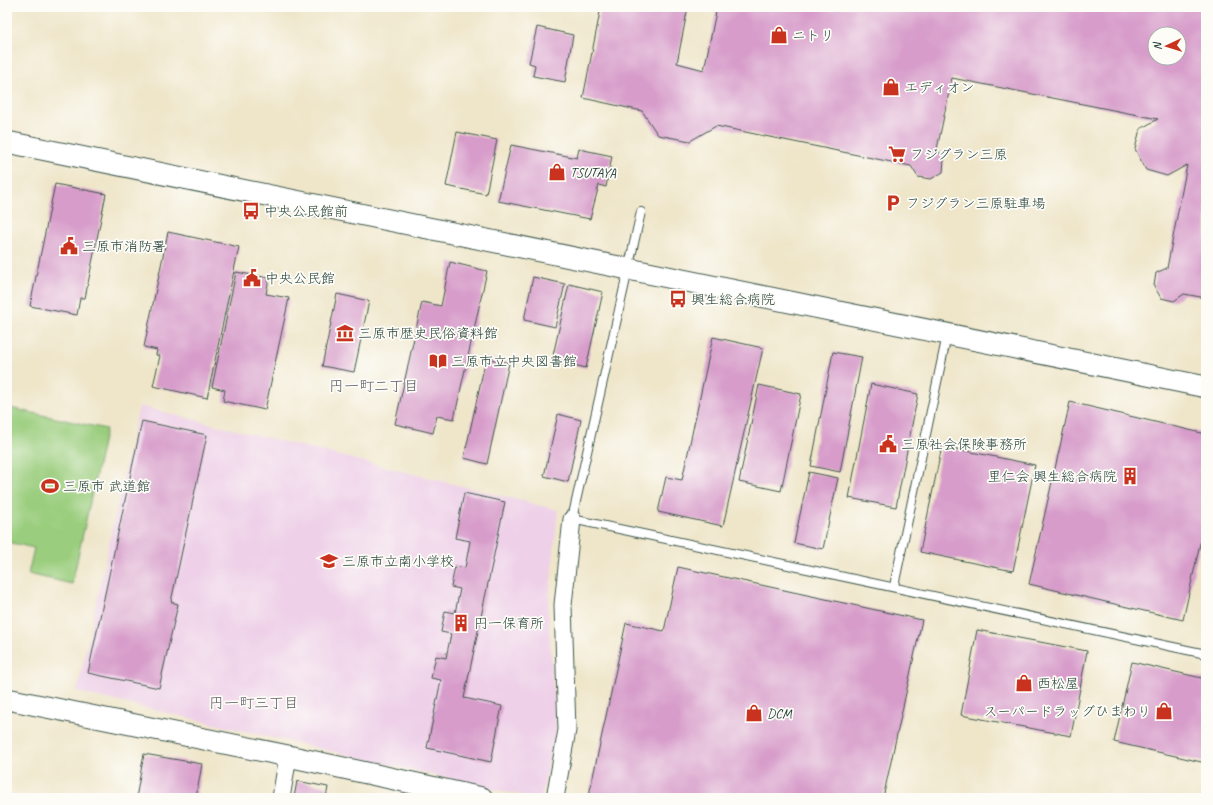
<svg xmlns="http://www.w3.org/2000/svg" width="1213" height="805" viewBox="0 0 1213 805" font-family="Caveat,'Klee One',sans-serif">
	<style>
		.built { fill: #eed0e8 }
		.green { fill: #9acd7d; stroke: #5c8558 }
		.building { fill: #d79cca; fill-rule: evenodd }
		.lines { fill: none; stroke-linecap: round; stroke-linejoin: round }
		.service-casing { stroke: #3e564a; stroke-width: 10 }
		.minor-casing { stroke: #3e564a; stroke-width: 19 }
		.tertiary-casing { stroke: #3e564a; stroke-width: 23 }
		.service { stroke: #fff; stroke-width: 8 }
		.minor { stroke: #fff; stroke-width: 17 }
		.tertiary { stroke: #fff; stroke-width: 21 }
		.labels { text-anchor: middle; stroke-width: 3.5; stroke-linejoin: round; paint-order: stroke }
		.poi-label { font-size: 14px; fill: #1f3d34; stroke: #fdfcf7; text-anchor: start }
		.neighbourhood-label { font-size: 15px; fill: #5f5e68; stroke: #fdfcf7 }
	</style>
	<rect width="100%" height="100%" fill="#fdfcf7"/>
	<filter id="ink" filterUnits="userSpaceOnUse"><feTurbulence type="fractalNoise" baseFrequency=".025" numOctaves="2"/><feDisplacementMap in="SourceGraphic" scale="8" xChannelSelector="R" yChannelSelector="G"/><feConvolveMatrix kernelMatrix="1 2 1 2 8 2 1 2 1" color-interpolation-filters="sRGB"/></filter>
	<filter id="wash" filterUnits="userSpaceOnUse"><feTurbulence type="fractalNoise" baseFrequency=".012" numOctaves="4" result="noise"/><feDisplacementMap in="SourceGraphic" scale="16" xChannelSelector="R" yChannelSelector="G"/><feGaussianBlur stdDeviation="0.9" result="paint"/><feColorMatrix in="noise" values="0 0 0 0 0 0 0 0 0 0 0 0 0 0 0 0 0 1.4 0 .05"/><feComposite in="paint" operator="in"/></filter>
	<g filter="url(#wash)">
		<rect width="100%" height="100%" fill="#efe6ca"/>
		<!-- built -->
		<path class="built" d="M139,406L558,510L548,611L556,729L541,798H532L77,692Z"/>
		<!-- green -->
		<path class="green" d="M10,408L106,429L72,584L28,574L34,548L7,542V422Z"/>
		<g id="blocks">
			<!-- building -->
			<g class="building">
				<path d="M601,7H688L677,63L704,70L717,7L1206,8V298L1184,294L1174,301L1161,298L1154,286L1156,273L1167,268L1187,165L1167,176L1146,170L1135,149L1140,129L1158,119L952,78L937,149L944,159L943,172L931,179L918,177L911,166L716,126L690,141L658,135L642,111L583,98ZM1155,34H1179V58H1155Z"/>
				<path d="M537,27L573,35L565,82L533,76L535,65L529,63Z"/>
				<path d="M457,132L497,140L486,194L446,186Z"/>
				<path d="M511,145L577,158L579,149L612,156L606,187L599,185L590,219L498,201Z"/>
				<path d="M55,184L106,194L85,298H80L77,315L30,306Z"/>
				<path d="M168,232L239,247L207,398L153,386L160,356L156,355L157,350L144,347Z"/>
				<path d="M450,262L487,271L454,419L437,416L433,433L395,424L422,302L441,306Z"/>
				<path d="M236,272L269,278L266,294L289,298L265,410L223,401L225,390L212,387Z"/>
				<path d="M533,277L565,284L555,327L524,320Z"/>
				<path d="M569,284L603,292L586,368L552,360Z"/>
				<path d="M337,294L369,301L354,372L322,366Z"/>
				<path d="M713,337L763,348L723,526L658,512L666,477L682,480Z"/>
				<path d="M833,352L862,357L840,472L811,466Z"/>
				<path d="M486,358L509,363L487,464L464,458Z"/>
				<path d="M871,384L918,394L896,507L849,498Z"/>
				<path d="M759,385L801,394L781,491L739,482Z"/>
				<path d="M1070,402L1206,434V517L1183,620L1029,584Z"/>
				<path d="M558,414L581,420L568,482L544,476Z"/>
				<path d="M142,421L207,435L171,602L178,604L159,688L88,673Z"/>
				<path d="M942,446L1035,465L1013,571L920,552Z"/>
				<path d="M809,472L838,478L823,549L794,543Z"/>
				<path d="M464,493L505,502L464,698L502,706L491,762L427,748L441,680L431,678L436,656L446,658L451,634L441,632L445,611L455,613L460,589L451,587L455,566L465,568L470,541L455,538Z"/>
				<path d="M678,567L922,620L883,798H602L589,795L626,623L664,631Z"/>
				<path d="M977,630L1087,651L1071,736L961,715Z"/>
				<path d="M1132,662L1206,679V763L1114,742Z"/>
				<path d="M144,754L202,764L196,798H136Z"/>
				<path d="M297,781L328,787L326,798H294Z"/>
			</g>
		</g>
	</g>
	<g filter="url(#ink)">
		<use href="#blocks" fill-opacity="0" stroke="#3e564a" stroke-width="1"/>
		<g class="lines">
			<!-- service casing -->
			<g class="service-casing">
				<g id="service">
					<path d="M641,212L572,519L1206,654"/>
					<path d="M894,586L947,335"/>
				</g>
			</g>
			<!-- minor casing -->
			<g class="minor-casing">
				<g id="minor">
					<path d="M281,798L288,756"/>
					<path d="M555,798L567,730L563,605L572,519"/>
				</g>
			</g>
			<!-- tertiary casing -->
			<g class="tertiary-casing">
				<g id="tertiary">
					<path d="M7,142L1206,387"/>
					<path d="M7,699L288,756L482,798"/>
				</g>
			</g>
			<!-- service -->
			<use href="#service" class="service"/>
			<!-- minor -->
			<use href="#minor" class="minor"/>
			<!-- tertiary -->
			<use href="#tertiary" class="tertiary"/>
		</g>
	</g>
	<!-- icons -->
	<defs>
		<g id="shop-bare" transform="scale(1.38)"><path d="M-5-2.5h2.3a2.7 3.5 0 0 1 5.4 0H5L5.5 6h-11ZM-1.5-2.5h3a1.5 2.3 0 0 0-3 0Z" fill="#c8321e" stroke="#fdfcf7" stroke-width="2.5" paint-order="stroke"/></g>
		<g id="supermarket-bare" transform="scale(1.38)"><path d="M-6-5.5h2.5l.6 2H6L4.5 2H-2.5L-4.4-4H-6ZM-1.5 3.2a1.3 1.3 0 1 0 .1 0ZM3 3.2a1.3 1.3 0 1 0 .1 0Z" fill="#c8321e" stroke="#fdfcf7" stroke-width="2.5" paint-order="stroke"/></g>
		<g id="parking-bare" transform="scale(1.38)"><path d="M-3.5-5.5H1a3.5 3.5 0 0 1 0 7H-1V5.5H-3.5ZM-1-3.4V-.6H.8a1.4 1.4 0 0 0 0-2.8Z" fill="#c8321e" stroke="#fdfcf7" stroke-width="2.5" paint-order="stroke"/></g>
		<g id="bus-bare" transform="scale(1.38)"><path d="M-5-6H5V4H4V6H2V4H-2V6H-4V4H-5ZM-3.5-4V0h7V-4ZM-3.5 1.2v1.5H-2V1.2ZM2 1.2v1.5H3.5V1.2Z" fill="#c8321e" stroke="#fdfcf7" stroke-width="2.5" paint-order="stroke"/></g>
		<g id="civic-bare" transform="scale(1.38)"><path d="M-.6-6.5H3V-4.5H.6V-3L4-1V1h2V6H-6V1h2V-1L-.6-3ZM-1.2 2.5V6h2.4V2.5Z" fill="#c8321e" stroke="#fdfcf7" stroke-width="2.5" paint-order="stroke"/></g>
		<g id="museum-bare" transform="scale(1.38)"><path d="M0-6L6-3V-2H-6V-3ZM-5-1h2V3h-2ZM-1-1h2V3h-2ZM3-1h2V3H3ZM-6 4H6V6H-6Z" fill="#c8321e" stroke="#fdfcf7" stroke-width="2.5" paint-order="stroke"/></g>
		<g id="library-bare" transform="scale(1.38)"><path d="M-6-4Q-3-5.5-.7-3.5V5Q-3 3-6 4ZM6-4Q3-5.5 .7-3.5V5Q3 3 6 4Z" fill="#c8321e" stroke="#fdfcf7" stroke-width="2.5" paint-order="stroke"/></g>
		<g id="building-bare" transform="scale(1.38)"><path d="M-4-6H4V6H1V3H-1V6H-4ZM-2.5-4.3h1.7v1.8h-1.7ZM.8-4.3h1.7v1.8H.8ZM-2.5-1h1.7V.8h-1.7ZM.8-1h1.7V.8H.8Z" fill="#c8321e" stroke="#fdfcf7" stroke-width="2.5" paint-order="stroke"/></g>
		<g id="stadium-bare" transform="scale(1.38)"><path d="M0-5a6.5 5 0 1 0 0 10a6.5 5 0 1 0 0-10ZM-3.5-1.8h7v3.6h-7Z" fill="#c8321e" stroke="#fdfcf7" stroke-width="2.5" paint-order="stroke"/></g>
		<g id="school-bare" transform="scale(1.38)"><path d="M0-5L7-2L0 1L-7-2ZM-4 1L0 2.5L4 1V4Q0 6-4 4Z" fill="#c8321e" stroke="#fdfcf7" stroke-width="2.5" paint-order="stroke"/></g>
	</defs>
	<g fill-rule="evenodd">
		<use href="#shop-bare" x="779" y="35"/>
		<use href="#shop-bare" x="891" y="87"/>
		<use href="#supermarket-bare" x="897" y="154"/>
		<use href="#shop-bare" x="557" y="172"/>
		<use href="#parking-bare" x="893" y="203"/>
		<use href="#bus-bare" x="251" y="211"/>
		<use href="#civic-bare" x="69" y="246"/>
		<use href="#civic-bare" x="252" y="278"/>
		<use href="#bus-bare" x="678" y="299"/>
		<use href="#museum-bare" x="345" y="333"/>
		<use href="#library-bare" x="438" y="361"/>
		<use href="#civic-bare" x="888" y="444"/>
		<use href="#building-bare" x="1130" y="476"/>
		<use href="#stadium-bare" x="50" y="486"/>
		<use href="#school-bare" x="329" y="561"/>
		<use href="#building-bare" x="461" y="623"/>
		<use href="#shop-bare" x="1024" y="683"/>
		<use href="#shop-bare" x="1164" y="711"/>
		<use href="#shop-bare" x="754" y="713"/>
	</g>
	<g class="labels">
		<!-- poi labels -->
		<g class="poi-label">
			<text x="792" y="40">ニトリ</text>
			<text x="904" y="92">エディオン</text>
			<text x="910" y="159">フジグラン三原</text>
			<text x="570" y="177">TSUTAYA</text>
			<text x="906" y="208">フジグラン三原駐車場</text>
			<text x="264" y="216">中央公民館前</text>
			<text x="82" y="251">三原市消防署</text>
			<text x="265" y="283">中央公民館</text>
			<text x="691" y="304">興生総合病院</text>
			<text x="358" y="338">三原市歴史民俗資料館</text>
			<text x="451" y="366">三原市立中央図書館</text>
			<text x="901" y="449">三原社会保険事務所</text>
			<text x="1117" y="481" text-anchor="end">里仁会 興生総合病院</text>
			<text x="63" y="491">三原市 武道館</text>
			<text x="342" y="566">三原市立南小学校</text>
			<text x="474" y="628">円一保育所</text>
			<text x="1037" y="688">西松屋</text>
			<text x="1151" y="716" text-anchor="end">スーパードラッグひまわり</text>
			<text x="767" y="718">DCM</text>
		</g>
		<!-- neighbourhood labels -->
		<g class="neighbourhood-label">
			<text x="374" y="391">円一町二丁目</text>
			<text x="254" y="708">円一町三丁目</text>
		</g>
	</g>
	<!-- margin -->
	<rect width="1213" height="805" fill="none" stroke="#fdfcf7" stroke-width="24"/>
	<!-- north arrow -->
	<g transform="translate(1167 46) rotate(266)"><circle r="19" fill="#fdfcf7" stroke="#a4b0a9"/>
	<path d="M0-3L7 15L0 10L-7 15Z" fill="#c8321e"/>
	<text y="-6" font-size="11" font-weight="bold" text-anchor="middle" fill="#1f3d34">N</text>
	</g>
</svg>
